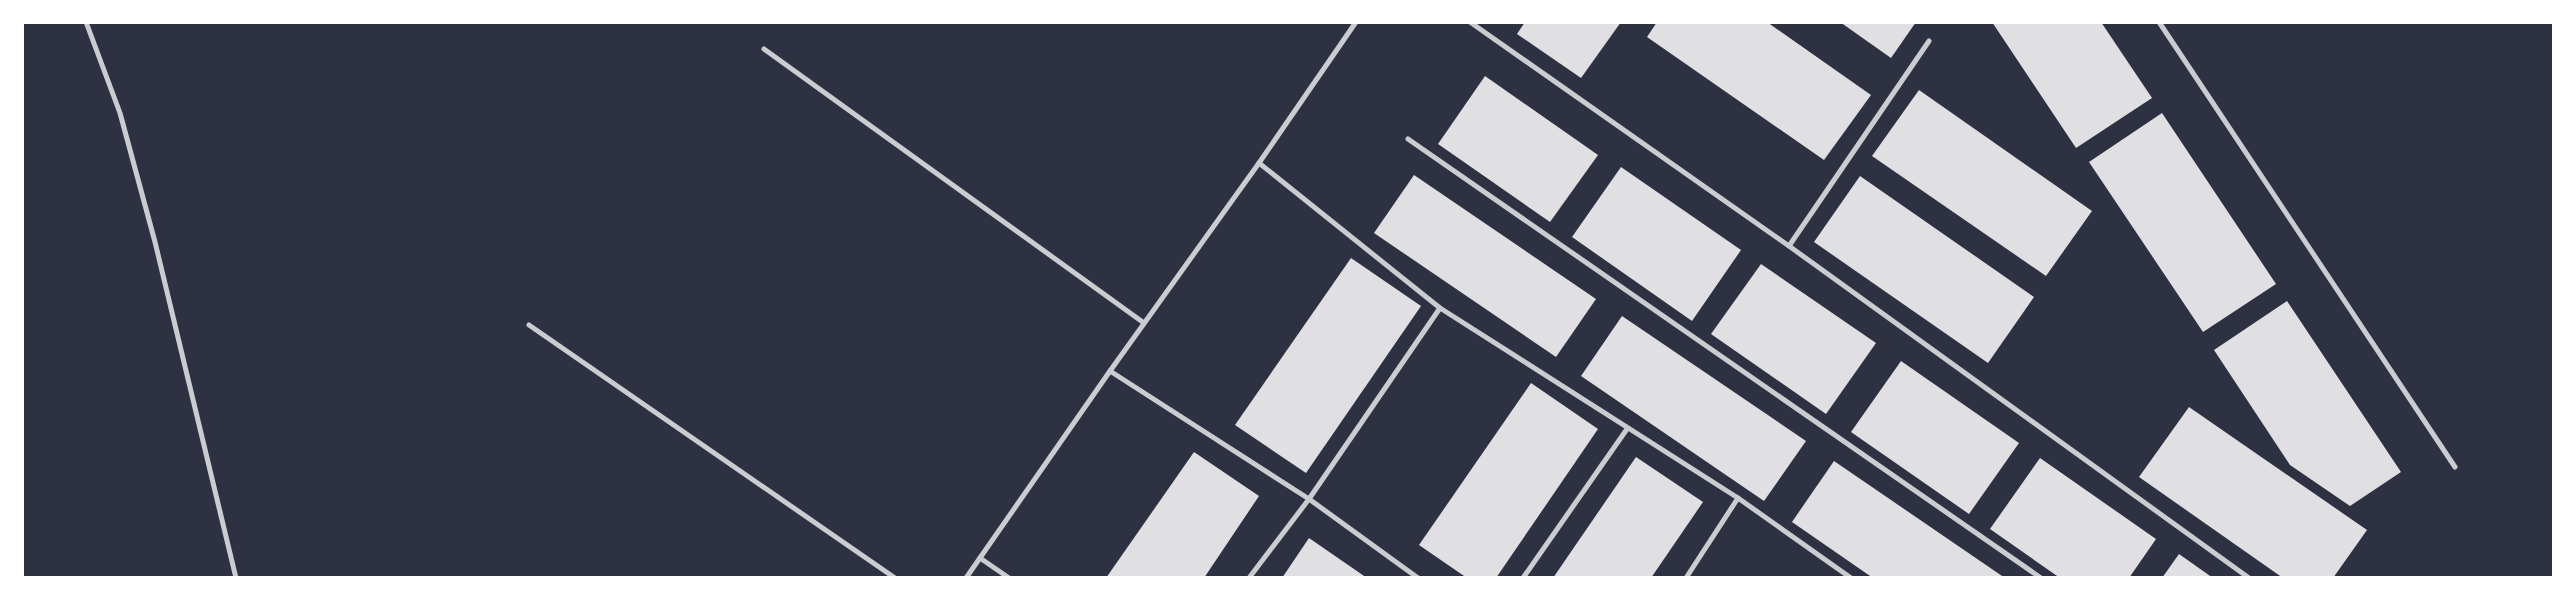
<svg xmlns="http://www.w3.org/2000/svg" width="2576" height="600" viewBox="0 0 2576 600" font-family="'Public Sans',sans-serif">
	<style>
		.building { fill: #e0e0e3 }
		.lines { fill: none; stroke-linecap: round; stroke-linejoin: round }
		.minor { stroke: #caccd0; stroke-width: 5 }
	</style>
	<rect width="100%" height="100%" fill="#2d3142"/>
	<!-- building -->
	<g class="building">
		<path d="M1525,22H1621L1581,78L1517,34Z"/>
		<path d="M1657,22H1767L1871,95L1824,160L1647,37Z"/>
		<path d="M1840,22H1916L1891,58Z"/>
		<path d="M1992,22H2101L2152,98L2076,148Z"/>
		<path d="M1485,76L1598,155L1550,222L1438,144Z"/>
		<path d="M1919,90L2092,211L2046,276L1872,156Z"/>
		<path d="M2162,113L2276,284L2203,332L2089,162Z"/>
		<path d="M1621,167L1741,250L1692,321L1572,237Z"/>
		<path d="M1414,175L1596,299L1556,357L1374,233Z"/>
		<path d="M1860,176L2034,297L1988,363L1814,242Z"/>
		<path d="M1351,258L1421,306L1306,473L1235,425Z"/>
		<path d="M1761,264L1876,343L1826,414L1711,334Z"/>
		<path d="M2287,301L2401,472L2350,506L2290,465L2214,350Z"/>
		<path d="M1622,316L1806,441L1764,501L1581,376Z"/>
		<path d="M1901,361L2019,443L1969,514L1851,432Z"/>
		<path d="M1531,383L1598,429L1496,578H1467L1419,545Z"/>
		<path d="M2189,407L2367,530L2333,578H2283L2139,477Z"/>
		<path d="M1194,452L1259,496L1204,578H1106Z"/>
		<path d="M1636,457L1703,502L1651,578H1553Z"/>
		<path d="M2040,458L2156,539L2129,578H2060L1990,529Z"/>
		<path d="M1834,461L2005,578H1873L1792,522Z"/>
		<path d="M1309,538L1367,578H1282Z"/>
		<path d="M2179,554L2213,578H2162Z"/>
	</g>
	<g class="lines">
		<!-- minor -->
		<g class="minor">
			<path d="M86,22L120,113L155,242L236,578"/>
			<path d="M1470,22L1789,246L2249,578"/>
			<path d="M2159,22L2455,467"/>
			<path d="M764,49L1144,323"/>
			<path d="M1408,139L2041,578"/>
			<path d="M1259,163L1440,308"/>
			<path d="M1789,246L1929,41"/>
			<path d="M529,325L895,578"/>
			<path d="M1110,371L1309,499L1249,578"/>
			<path d="M980,558L1009,578"/>
			<path d="M966,578L1110,371L1259,163L1356,22"/>
			<path d="M1418,578L1309,499L1440,308L1738,498L1851,578"/>
			<path d="M1523,578L1627,429"/>
			<path d="M1686,578L1738,498"/>
		</g>
	</g>
	<!-- border -->
	<rect width="2576" height="600" fill="none" stroke="#ffffff" stroke-width="48"/>
</svg>
